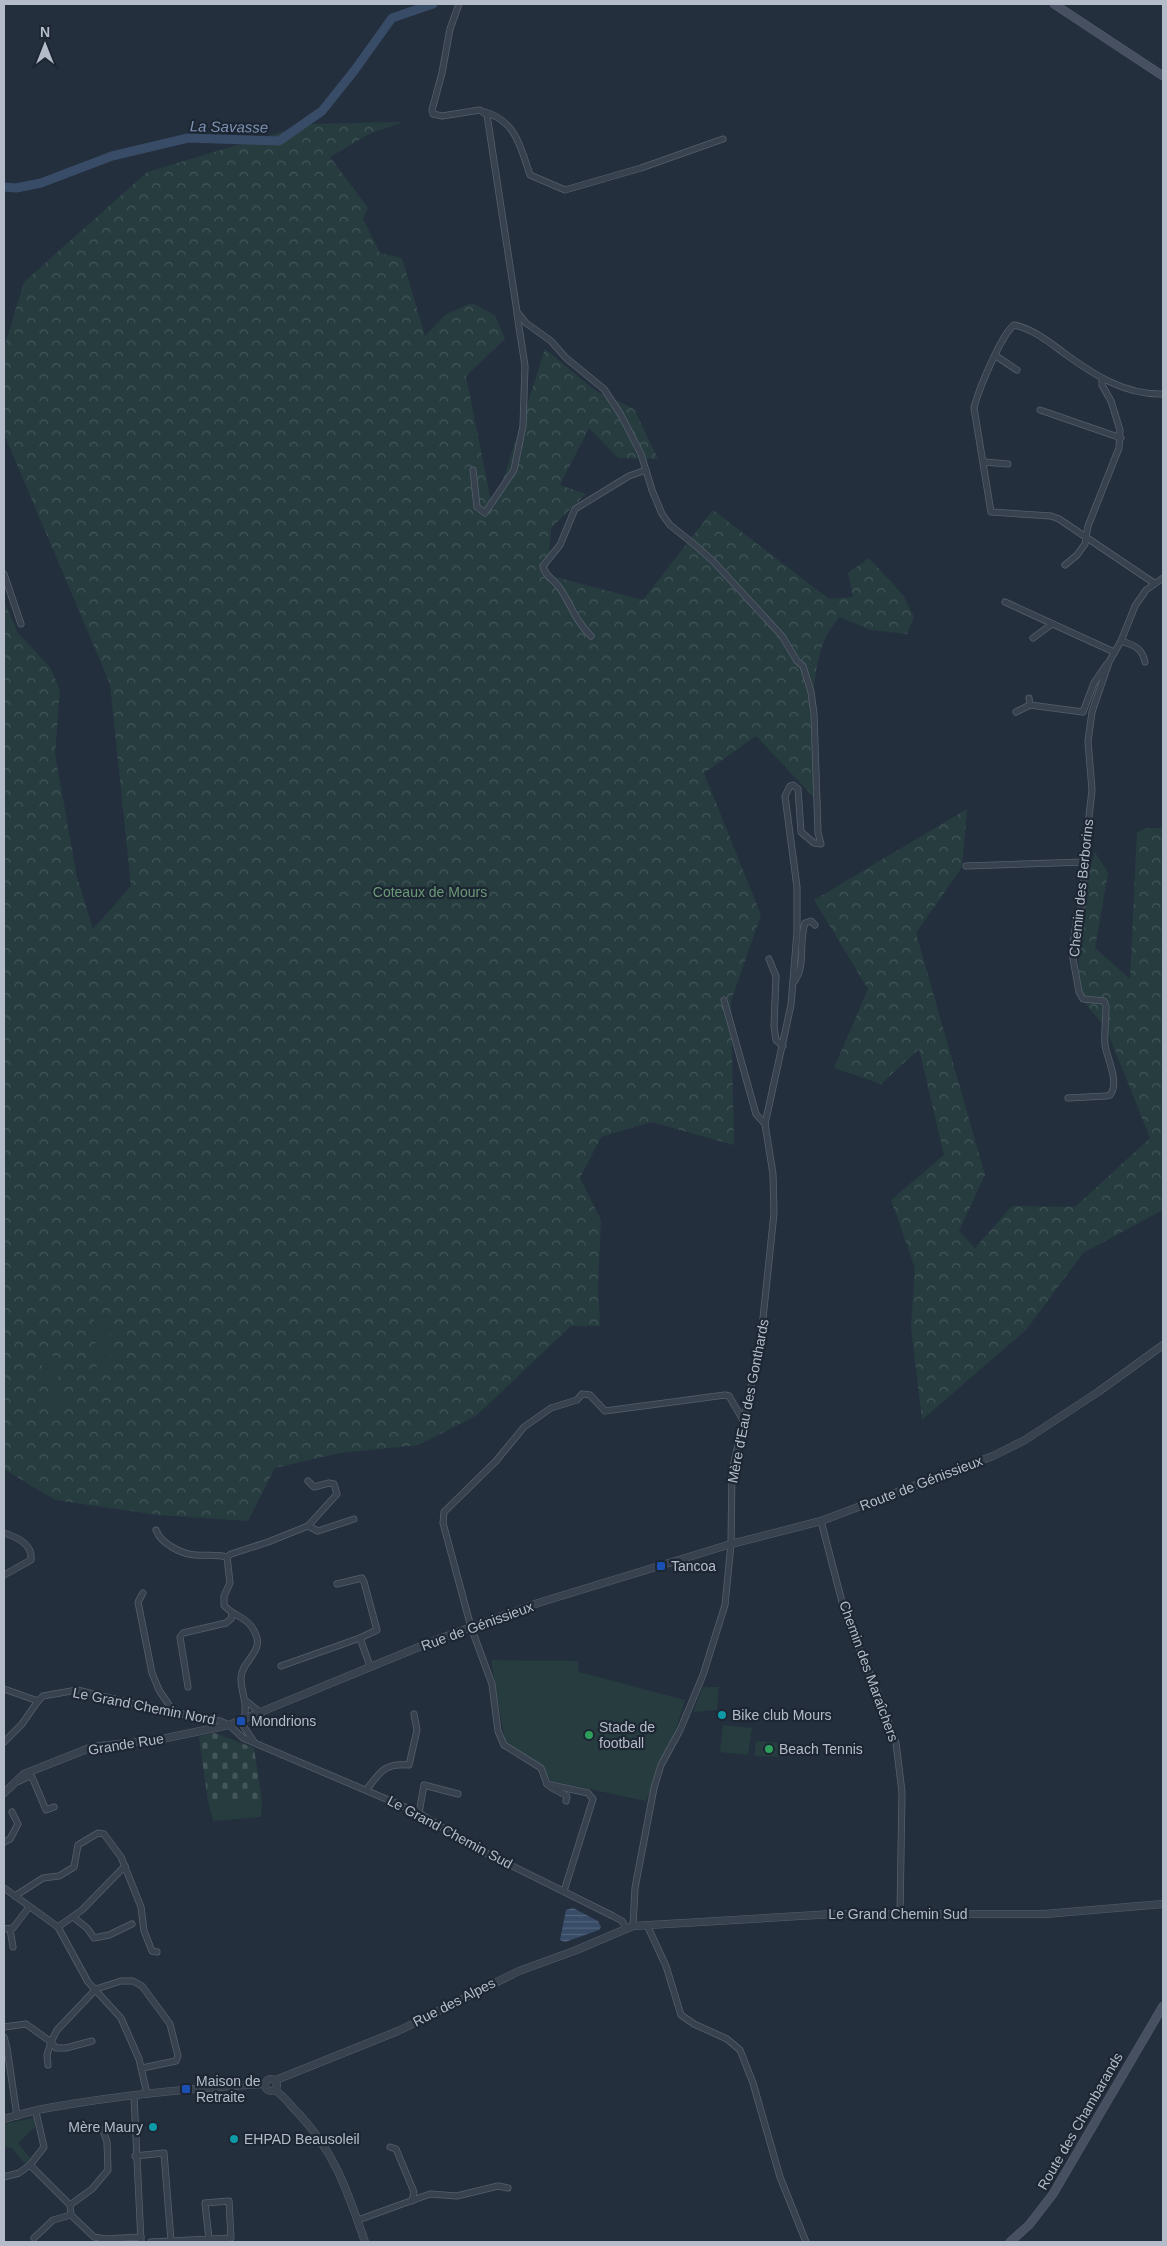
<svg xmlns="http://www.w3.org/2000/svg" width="1167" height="2246" viewBox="0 0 1167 2246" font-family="Arial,sans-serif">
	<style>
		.forest { fill: url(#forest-crowns) }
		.cemetery { fill: url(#cemetery-stones) }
		.green { fill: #263c3f }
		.water { fill: url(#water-rules) }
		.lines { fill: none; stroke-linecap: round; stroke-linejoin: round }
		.river { stroke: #394c67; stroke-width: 9 }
		.minor-casing { stroke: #565f6c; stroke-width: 7 }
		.tertiary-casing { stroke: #565f6c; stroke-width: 8 }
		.secondary-casing { stroke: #565f6c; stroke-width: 9 }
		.minor { stroke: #38414e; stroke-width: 5.5 }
		.tertiary { stroke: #38414e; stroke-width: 7 }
		.secondary { stroke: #465061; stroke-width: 8 }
		.transit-dot { fill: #1a4fb4; stroke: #1d2633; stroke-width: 2 }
		.culture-dot { fill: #0f9aa8; stroke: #1d2633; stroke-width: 2 }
		.leisure-dot { fill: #2e9e5b; stroke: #1d2633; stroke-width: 2 }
		.labels { text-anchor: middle; stroke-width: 4.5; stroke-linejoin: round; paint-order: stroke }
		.street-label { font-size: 14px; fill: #b4bcc9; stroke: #1d2633 }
		.park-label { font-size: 14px; fill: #6b9a76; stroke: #1d2633 }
		.poi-label { font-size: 14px; fill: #b4bcc9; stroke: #1d2633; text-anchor: start }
		.water-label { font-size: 15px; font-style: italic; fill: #7c92b1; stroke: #1d2633 }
	</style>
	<defs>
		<pattern id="forest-crowns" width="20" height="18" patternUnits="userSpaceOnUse" patternTransform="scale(1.25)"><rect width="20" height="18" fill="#263c3f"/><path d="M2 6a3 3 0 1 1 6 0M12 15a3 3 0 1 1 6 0" fill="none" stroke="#435659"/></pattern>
		<pattern id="cemetery-stones" width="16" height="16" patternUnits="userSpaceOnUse" patternTransform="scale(1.25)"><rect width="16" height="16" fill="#263c3f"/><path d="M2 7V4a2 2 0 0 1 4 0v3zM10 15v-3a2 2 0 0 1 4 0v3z" fill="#435659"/></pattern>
		<pattern id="water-rules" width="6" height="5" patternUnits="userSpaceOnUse" patternTransform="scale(1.25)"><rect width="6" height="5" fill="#394c67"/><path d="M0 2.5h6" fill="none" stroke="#53647b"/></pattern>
	</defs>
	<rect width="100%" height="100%" fill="#242f3e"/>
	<!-- forest -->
	<g class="forest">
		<path d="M403,122L369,134L330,157L368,208L363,219L380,253L402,258L425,336L446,314L472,303L495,315L505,339L466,376L493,511L545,349L596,391L634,409L658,459L618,458L589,428L560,485L586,494L551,528L548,575L643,600L713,510L829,599L853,597L848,573L869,558L903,595L914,617L907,634L871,630L839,617C835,624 829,630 826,637C804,685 816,754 821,805L756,736L704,773L761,915L731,1001L734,1145L651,1122L601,1137L580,1178L601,1220L598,1283L600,1326H571L477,1415L419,1445L340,1453L275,1468L248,1521L158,1515L55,1500L4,1469V602L18,633L50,667L60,690L55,754L77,877L93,929L131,886L110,684L4,434V348L24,282L147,172L308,124Z"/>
		<path d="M967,809L962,867L916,933L985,1175L959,1231L975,1248L1012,1206L1075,1207L1150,1138L1106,1028L1078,995L1081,899L1095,852L1108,873L1095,948L1130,979L1137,832L1147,828H1163V1210L1083,1253L1027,1329L922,1420L911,1327L915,1268L891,1200L944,1155L919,1049L881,1084L834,1068L868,989L814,900Z"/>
	</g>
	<!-- cemetery -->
	<path class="cemetery" d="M215,1733L254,1748L262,1801H208L199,1738L200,1736Z"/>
	<!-- green -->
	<g class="green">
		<path d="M110,1316V1363L97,1372L94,1319Z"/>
		<path d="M52,1353L65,1403L53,1406L40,1357Z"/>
		<path d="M491,1660L578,1661L579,1672L685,1700L676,1729L646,1801L552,1781L505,1741Z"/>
		<path d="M703,1687H719L717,1710L693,1712Z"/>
		<path d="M723,1725L752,1728L748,1755L720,1752Z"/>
		<path d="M756,1741L783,1743L781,1757L754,1756Z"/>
		<path d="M208,1801H262L261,1817L213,1821Z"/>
		<path d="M33,2118L36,2120V2126L18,2143L31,2159L25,2164L12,2148L4,2147V2124Z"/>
	</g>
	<!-- water -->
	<path class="water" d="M573,1908L598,1921L601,1927L599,1930L565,1942L560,1940L566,1910Z"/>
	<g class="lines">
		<!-- river -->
		<path class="river" d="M4,187L16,188L41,183L112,156L188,138L279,141L322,111L354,71L392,18L433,4"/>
		<!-- minor casing -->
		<g class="minor-casing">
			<g id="minor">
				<path d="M459,4L450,29L442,73L432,110L433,114L442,116L480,110L487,115L517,312L526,323L551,341L566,358L604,389L621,415L641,454L652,490L662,514L670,525L695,545L713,561L782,636L797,661L803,666L811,692L814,714L818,833L821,844L814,843L801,832L798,789L793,785L790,786L785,796L797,887V932L791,1005L765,1124L773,1174L774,1213L760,1347L732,1471L731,1544L725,1605L703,1675L680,1730L661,1765L654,1788L635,1888L633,1926"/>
				<path d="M485,112C516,121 521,148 530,175L565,190L641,168L723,139"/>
				<path d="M996,356L1017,370"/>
				<path d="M1040,410L1121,438"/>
				<path d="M984,462L1008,464"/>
				<path d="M473,470L477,507L485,513L514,470L523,426L525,366L517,314"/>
				<path d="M1065,565L1077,555L1085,544L1088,526L1119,448L1120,430L1111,401L1102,385V380"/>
				<path d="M4,574L21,624"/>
				<path d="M1154,583L1059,519L1051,516L991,512L974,408C978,391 1001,335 1014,325C1033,329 1049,342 1064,353C1094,375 1125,395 1163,394"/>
				<path d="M1005,602L1114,652"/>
				<path d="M591,636C573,618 572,605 559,587C554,580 544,575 543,566L560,545L575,509L629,476L646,470"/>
				<path d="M1033,638L1052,624"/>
				<path d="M1121,641C1134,645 1142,648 1145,662"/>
				<path d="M1029,698L1030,705L1083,712L1094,683L1107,664"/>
				<path d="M1016,712L1030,705"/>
				<path d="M966,866L1085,862"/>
				<path d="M769,959L776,976L774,1026L776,1040L783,1046"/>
				<path d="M793,983C807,967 798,942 805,923L811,921L815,925"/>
				<path d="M724,1000L756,1114L765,1124"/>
				<path d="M1068,1098L1106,1096L1110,1095C1120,1082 1107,1059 1105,1045C1104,1033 1106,1019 1106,1006L1104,1001L1083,999L1079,992L1072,953L1077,916L1082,906L1086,843L1092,790L1088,741L1092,712L1109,662L1121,641L1135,606L1146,590L1163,578"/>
				<path d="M821,1521L847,1621L877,1690L896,1743L902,1792L900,1914"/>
				<path d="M308,1526L318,1531L354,1519"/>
				<path d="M156,1530C161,1544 182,1554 195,1555C206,1556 217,1554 227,1557"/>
				<path d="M4,1533C17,1537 33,1545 31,1560L4,1575"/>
				<path d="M337,1584L362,1578L364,1582L377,1630L360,1638L370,1666"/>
				<path d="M143,1593L138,1602L152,1673L159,1690L173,1711"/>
				<path d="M281,1666L360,1638"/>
				<path d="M188,1687L180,1637L183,1633L226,1623L231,1619L232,1614"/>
				<path d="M4,1689L38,1701L43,1696L77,1690L151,1708L220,1721L229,1725L243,1738L419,1813L474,1847L613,1916L622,1921L627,1929"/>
				<path d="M246,1701L261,1713"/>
				<path d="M244,1719C248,1702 241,1694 241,1678C241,1659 270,1651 251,1626C244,1616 231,1615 224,1605V1596L230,1583L227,1557L231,1554L268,1542L308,1526L337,1494L334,1484L329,1483L314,1487L308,1481"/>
				<path d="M240,1721L254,1742"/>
				<path d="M4,1742L22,1724L38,1701"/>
				<path d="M19,1781L27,1777H32L46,1810L54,1807"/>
				<path d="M547,1784L552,1788L567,1796L566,1801"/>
				<path d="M367,1789C381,1771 385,1763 409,1765L417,1730L414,1714"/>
				<path d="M419,1813L424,1785L458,1794"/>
				<path d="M4,1842L10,1839L18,1824L12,1812"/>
				<path d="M4,1888L58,1927L88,1982L121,2018L139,2059L147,2094"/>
				<path d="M564,1891L593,1799L588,1793L547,1784L541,1768L504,1745L498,1731L492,1684L471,1627L443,1523L444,1512L496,1461L524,1427L551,1408L577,1400L582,1394L590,1395L605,1411L725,1395L729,1396L743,1420"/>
				<path d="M15,1896L43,1878L59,1876L74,1867L78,1845L98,1833L104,1834L121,1857L141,1907L144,1931L152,1951L157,1952"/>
				<path d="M73,1917L87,1928L94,1938L109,1935L132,1924"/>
				<path d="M647,1925L666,1966L681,2015L694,2024L727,2039L740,2050L753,2083L780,2177L806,2242"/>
				<path d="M58,1927L82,1910L125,1866"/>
				<path d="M4,1929L13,1928L29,1907"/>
				<path d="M10,1929L13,1947"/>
				<path d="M4,2027L26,2024L51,2042L57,2030L96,1989L121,1981H133L142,1986L170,2024L178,2056L176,2061L142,2068"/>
				<path d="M4,2037L7,2048L17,2116"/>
				<path d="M48,2065L47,2055L51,2042L56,2048H66L92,2041"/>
				<path d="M134,2096L141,2242"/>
				<path d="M390,2147L396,2149L414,2192L412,2201"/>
				<path d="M135,2156L164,2153L171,2241"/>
				<path d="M30,2165L44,2147L36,2112"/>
				<path d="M4,2177L19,2173L30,2165L70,2205L71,2215L94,2237L105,2239L141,2237"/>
				<path d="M70,2205L92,2189L108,2170L107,2142L103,2130"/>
				<path d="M358,2220L430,2194L457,2196L498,2186L508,2188"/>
				<path d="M34,2238L53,2220L71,2215"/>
				<path d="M151,2242L231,2238L229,2201L205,2203L209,2239"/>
			</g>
		</g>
		<!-- tertiary casing -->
		<g class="tertiary-casing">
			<g id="tertiary">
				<path d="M4,1793L24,1774L87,1749L99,1746L157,1740L229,1725L436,1640L538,1603L731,1544L821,1521L993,1456L1025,1440L1098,1392L1163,1345"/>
				<circle cx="271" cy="2085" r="6"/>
				<path d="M276,2080L398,2031L519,1971L574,1951L633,1926L833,1914H1045L1163,1904"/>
				<path d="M275,2090C284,2096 291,2106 299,2114C336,2154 348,2193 365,2242"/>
				<path d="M4,2119C19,2115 34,2110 48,2108C120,2095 193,2088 265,2084"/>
			</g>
		</g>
		<!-- secondary casing -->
		<g class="secondary-casing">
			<g id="secondary">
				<path d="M1054,4L1163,76"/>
				<path d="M1010,2242L1029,2225L1053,2194L1163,2006"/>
			</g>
		</g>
		<!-- minor -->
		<use href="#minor" class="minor"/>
		<!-- tertiary -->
		<use href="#tertiary" class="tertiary"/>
		<!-- secondary -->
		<use href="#secondary" class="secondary"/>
	</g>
	<!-- markers -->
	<g class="transit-dot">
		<rect x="656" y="1561" width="10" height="10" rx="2.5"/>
		<rect x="236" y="1716" width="10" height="10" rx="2.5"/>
		<rect x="181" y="2084" width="10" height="10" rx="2.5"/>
	</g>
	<g class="culture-dot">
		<circle cx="722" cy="1715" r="5"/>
		<circle cx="153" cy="2127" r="5"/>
		<circle cx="234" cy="2139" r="5"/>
	</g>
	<g class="leisure-dot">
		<circle cx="589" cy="1735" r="5"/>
		<circle cx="769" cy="1749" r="5"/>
	</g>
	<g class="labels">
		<!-- street labels -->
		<g class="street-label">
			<text transform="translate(1081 888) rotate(-84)" y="5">Chemin des Berborins</text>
			<text transform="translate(748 1401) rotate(-79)" y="5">Mère d'Eau des Gonthards</text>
			<text transform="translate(921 1483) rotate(-21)" y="5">Route de Génissieux</text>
			<text transform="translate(477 1626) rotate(-20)" y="5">Rue de Génissieux</text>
			<text transform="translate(869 1671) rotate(70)" y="5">Chemin des Maraîchers</text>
			<text transform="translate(144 1706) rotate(11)" y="5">Le Grand Chemin Nord</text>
			<text transform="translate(126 1744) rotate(-9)" y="5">Grande Rue</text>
			<text transform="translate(450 1832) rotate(28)" y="5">Le Grand Chemin Sud</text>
			<text x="898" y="1919">Le Grand Chemin Sud</text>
			<text transform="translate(454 2002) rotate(-27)" y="5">Rue des Alpes</text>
			<text transform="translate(1080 2121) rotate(-60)" y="5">Route des Chambarands</text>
		</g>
		<!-- park labels -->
		<g class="park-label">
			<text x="430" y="897">Coteaux de Mours</text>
		</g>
		<!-- poi labels -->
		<g class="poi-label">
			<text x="671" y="1571">Tancoa</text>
			<text x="732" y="1720">Bike club Mours</text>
			<text x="251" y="1726">Mondrions</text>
			<text x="599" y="1732">Stade de<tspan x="599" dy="16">football</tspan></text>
			<text x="779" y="1754">Beach Tennis</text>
			<text x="196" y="2086">Maison de<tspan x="196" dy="16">Retraite</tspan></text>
			<text x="143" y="2132" text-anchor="end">Mère Maury</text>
			<text x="244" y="2144">EHPAD Beausoleil</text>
		</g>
		<!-- water labels -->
		<g class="water-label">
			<text transform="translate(229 127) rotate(1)" y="5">La Savasse</text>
		</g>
	</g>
	<!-- border -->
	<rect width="1167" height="2246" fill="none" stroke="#b4bcc9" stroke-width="10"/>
	<!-- north arrow -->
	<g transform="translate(45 45)" stroke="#1d2633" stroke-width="4" paint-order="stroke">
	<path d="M0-4L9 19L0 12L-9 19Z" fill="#b4bcc9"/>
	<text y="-8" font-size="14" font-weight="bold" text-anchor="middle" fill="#b4bcc9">N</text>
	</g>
</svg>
